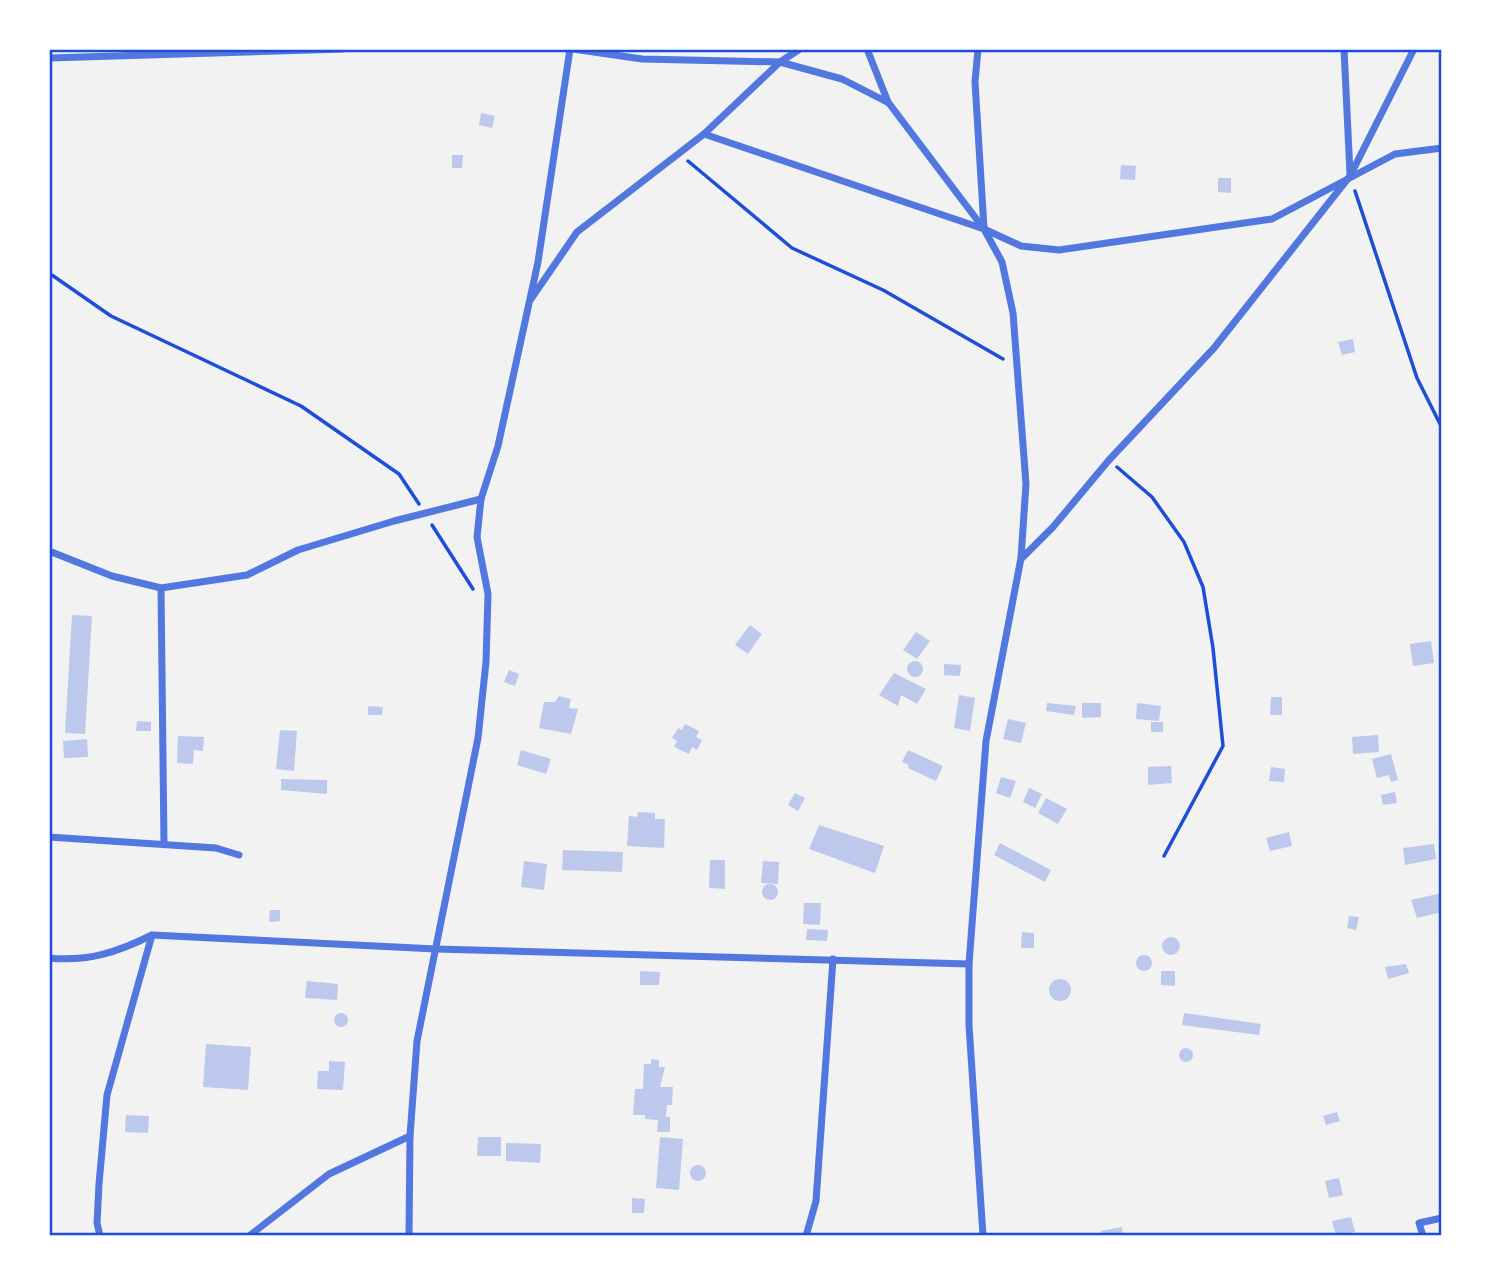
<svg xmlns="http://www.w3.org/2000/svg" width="1491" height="1285" viewBox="0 0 1491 1285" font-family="'DM Sans',sans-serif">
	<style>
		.building { fill: #bdc9ec }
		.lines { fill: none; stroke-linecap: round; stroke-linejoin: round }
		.path { stroke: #1d4ed8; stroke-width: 3.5 }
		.minor { stroke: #5277de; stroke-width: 7 }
		.neatline { fill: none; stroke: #1d4ed8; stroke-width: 2.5 }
	</style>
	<rect width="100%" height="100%" fill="#f2f2f2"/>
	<!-- building -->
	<g class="building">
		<path d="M481,113L495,116L492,128L479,125Z"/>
		<path d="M452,155H463L462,168H452Z"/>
		<path d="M1121,165L1136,166L1135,180L1120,179Z"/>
		<path d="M1218,178H1231V193L1218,192Z"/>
		<path d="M1353,339L1355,352L1342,355L1338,342Z"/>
		<path d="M72,615L92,616L85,734L65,733Z"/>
		<path d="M750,625L762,634L748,654L735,645Z"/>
		<path d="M916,632L930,641L917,659L903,650Z"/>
		<path d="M1431,641L1434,663L1413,666L1410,644Z"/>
		<circle cx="915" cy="669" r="8"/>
		<path d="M944,664L961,665L960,676L944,675Z"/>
		<path d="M509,670L519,674L515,686L504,682Z"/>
		<path d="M894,673L926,689L917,704L901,695L898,706L879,695Z"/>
		<path d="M959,695L975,698L970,731L954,728Z"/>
		<path d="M559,696L571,699L569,708L578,709L571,734L539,728L544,702H555Z"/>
		<path d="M1271,697H1282V715H1270Z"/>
		<path d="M1047,703L1076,706L1074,715L1046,711Z"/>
		<path d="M1082,703H1101V717L1082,718Z"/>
		<path d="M1137,703L1161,706L1159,721L1136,719Z"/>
		<path d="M368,706L383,707L382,715H368Z"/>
		<path d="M1008,719L1026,723L1021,743L1003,739Z"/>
		<path d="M137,721L151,722V731H136Z"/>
		<rect x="1151" y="722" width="12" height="10"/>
		<path d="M685,724L699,731L696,737L702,740L697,750L692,747L689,754L674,747L677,741L672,738L678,728L682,730Z"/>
		<path d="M280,730L297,731L294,771L276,769Z"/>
		<path d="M1378,735L1379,752L1353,754L1352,737Z"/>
		<path d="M178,736L204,737L203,751L194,750L193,764L177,763Z"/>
		<path d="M87,739L88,757L64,758L63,741Z"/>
		<path d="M521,750L551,759L546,774L517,765Z"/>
		<path d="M908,750L943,766L936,781L908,768L909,765L902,762Z"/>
		<path d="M1391,754L1398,780L1391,782L1389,775L1377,778L1372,759Z"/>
		<path d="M1171,766L1172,783L1148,785V767Z"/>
		<path d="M1271,767L1285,769L1284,782L1269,781Z"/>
		<path d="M1001,777L1016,781L1010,798L996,793Z"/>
		<path d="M281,779L327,780V794L281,790Z"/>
		<path d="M1029,788L1042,794L1035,808L1023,802Z"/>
		<path d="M1395,792L1397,803L1383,805L1381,795Z"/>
		<path d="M795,793L805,798L798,811L788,805Z"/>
		<path d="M1046,798L1067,809L1058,824L1038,813Z"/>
		<path d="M638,812L655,813V819H665L664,848L627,846L629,816L637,817Z"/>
		<path d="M819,825L884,846L875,873L809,849Z"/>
		<path d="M1289,832L1292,846L1270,851L1266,838Z"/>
		<path d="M1000,843L1051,870L1045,882L994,855Z"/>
		<path d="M1434,844L1436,859L1405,865L1403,848Z"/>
		<path d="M563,850L623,852L622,872L562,870Z"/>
		<path d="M710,860H725V889L709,888Z"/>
		<path d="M524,861L547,864L544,890L521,887Z"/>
		<path d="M763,861L779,862L778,884L761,883Z"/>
		<circle cx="770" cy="892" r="8"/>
		<path d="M1442,893V912L1417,918L1411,900Z"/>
		<path d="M804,903H821L820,925L803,924Z"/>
		<path d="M270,910H280V921L269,922Z"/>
		<path d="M1349,916L1359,917L1356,930L1347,928Z"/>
		<path d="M807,929L828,930L827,941L806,940Z"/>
		<path d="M1022,932L1034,933V948H1021Z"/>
		<circle cx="1171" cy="946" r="9"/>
		<circle cx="1144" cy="963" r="8"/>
		<path d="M1406,964L1409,973L1388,979L1385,967Z"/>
		<path d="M640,971L660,972L659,985H640Z"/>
		<path d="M1161,971H1175V986L1161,985Z"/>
		<circle cx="1060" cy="990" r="11"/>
		<path d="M307,981L338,984L337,1000L305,998Z"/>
		<circle cx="341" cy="1020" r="7"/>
		<path d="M1184,1013L1261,1024L1259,1035L1182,1025Z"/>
		<path d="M206,1044L251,1047L248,1090L203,1087Z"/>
		<circle cx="1186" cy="1055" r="7"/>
		<path d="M651,1059L659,1060V1067H665L660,1087H673L672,1105H667L666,1117H670V1132H657L658,1120L645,1119V1115H633L635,1089H643L644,1064H651Z"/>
		<path d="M329,1061L345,1062L343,1090L317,1089L318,1071H329Z"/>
		<path d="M1337,1112L1340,1121L1326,1125L1323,1116Z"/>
		<path d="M126,1115L149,1116L148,1133L125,1132Z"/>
		<path d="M478,1137H501V1156H477Z"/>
		<path d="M660,1137L683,1139L679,1190L656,1188Z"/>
		<path d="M506,1143L541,1144L540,1163L506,1161Z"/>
		<circle cx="698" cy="1173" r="8"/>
		<path d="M1339,1178L1343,1195L1329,1198L1325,1181Z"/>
		<path d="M632,1198L645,1199L644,1213H632Z"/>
		<path d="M1351,1217L1355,1232L1336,1236L1332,1221Z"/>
		<path d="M1122,1227L1123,1236H1102L1101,1231Z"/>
	</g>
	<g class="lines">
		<!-- path -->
		<g class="path">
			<path d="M688,161L792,248L883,290L1003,359"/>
			<path d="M1355,191L1417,378L1442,428"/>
			<path d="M49,273L111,316L301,406L399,474L419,504"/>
			<path d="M1117,467L1152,497L1184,542L1203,587L1213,648L1223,746L1164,856"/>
			<path d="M432,525L473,589"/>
		</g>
		<!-- minor -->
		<g class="minor">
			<path d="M573,49L642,59L780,62L800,49"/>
			<path d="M867,49L888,102L984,229L1002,262L1013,313L1026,484L1021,558L986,741L969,964V1025L983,1236"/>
			<path d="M978,49L975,82L984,228"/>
			<path d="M1344,49L1350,174"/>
			<path d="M49,58L343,49"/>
			<path d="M704,134L984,229L1021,246L1059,250L1272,219L1395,154L1442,148"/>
			<path d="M531,299L577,232L704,134L780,62L842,79L887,102"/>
			<path d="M49,551L112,576L161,588L247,575L298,550L394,521L481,499"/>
			<path d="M1022,558L1053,527L1109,460L1214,348L1350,176L1414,49"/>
			<path d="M161,588L164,844"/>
			<path d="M49,837L216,848L239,855"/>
			<path d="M49,958C88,962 118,952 152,935L436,949L969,964"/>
			<path d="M100,1236L97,1223L99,1184L107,1095L152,935"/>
			<path d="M249,1236L329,1174L410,1136"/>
			<path d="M409,1236L410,1136L417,1041L478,738L486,662L488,594L477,537L481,499L498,446L538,262L570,49"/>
			<path d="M806,1236L816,1201L833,959"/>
			<path d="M1423,1236L1419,1223L1442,1218"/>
		</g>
	</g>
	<!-- border -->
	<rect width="1491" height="1285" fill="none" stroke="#ffffff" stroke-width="102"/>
	<rect x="51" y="51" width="1389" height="1183" class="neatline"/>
</svg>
